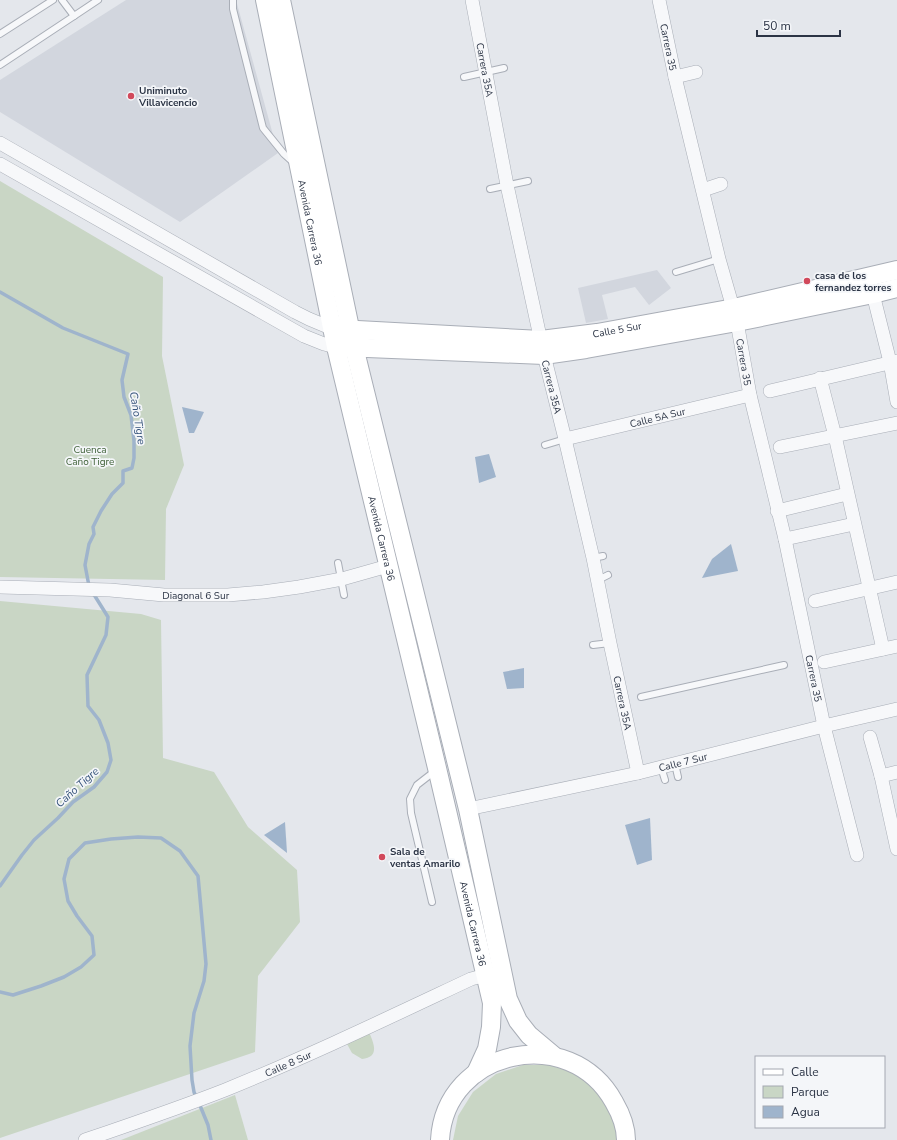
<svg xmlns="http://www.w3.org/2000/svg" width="897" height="1140" viewBox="0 0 897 1140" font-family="'Nunito Sans',sans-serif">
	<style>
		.built { fill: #d2d6de }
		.green { fill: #c9d6c5 }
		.water { fill: #9fb4cc }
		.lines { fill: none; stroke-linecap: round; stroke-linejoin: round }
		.stream { stroke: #9fb4cc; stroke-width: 3.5 }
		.lane-casing { stroke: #a9aeb7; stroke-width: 8 }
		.street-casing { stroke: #a9aeb7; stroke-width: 14 }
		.secondary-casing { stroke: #a9aeb7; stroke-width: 20 }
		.lane { stroke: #f7f8fa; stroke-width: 6 }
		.street { stroke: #f7f8fa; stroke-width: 13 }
		.secondary { stroke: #fff; stroke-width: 18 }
		.poi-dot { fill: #d1495b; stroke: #f4f6f9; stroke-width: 1.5 }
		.labels { text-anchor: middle; stroke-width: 3.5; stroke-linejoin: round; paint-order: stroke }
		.street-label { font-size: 10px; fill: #2b3445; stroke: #f4f6f9 }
		.poi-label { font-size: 10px; font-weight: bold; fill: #2b3445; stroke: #f4f6f9; text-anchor: start }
		.park-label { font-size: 10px; fill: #3f6138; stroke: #f4f6f9 }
		.water-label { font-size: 11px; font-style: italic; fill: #34527a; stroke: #f4f6f9 }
	</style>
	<rect width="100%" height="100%" fill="#e4e7ec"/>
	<!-- built -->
	<g class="built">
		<path d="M126,0H236L278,153L180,222L0,112V80Z"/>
		<path d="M657,270L671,288L649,305L635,287L602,295L608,319L586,323L578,288Z"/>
	</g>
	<!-- green -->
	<g class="green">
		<path d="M0,181L163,277L162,356L184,465L166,509L165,580L0,577Z"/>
		<path d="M0,601L141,614L161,620L163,758L214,772L248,827L297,870L300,922L258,976L255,1052L0,1138Z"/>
		<path d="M369,1032C374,1044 380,1057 362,1059L352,1053L347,1044Z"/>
		<path d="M523,1065H549L574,1073L595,1089L610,1110L618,1135V1140H453L458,1116L473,1092L496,1074Z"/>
		<path d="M235,1095L248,1140H121Z"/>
	</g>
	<!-- water -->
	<g class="water">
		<path d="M182,407L204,412L194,433H189Z"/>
		<path d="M489,454L496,477L479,483L475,457Z"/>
		<path d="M731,544L738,571L702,578L712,559Z"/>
		<path d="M524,668V688L507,689L503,672Z"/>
		<path d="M650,818L652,860L637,865L625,825Z"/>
		<path d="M285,822L287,853L264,835Z"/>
	</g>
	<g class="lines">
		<!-- stream -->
		<g class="stream">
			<path d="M0,292L63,328L128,354L122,380L124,397L131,415L134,441V458L132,468L123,471V483L112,494L101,511L93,527L94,534L89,544L85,565L89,586"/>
			<path d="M0,886L22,855L34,840L58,818L73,802L94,787L107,772L111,760L108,743L99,720L88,706L87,675L106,635L108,617L93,593"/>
			<path d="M0,992L13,995L41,986L64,977L81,967L94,955L92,936L77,916L68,901L64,879L69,859L85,843L111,839L138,837L161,838L180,851L198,876L206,964L204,981L194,1013L190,1046L192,1080L194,1092L196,1097"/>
			<path d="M199,1103L208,1125L211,1140"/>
		</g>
		<!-- lane casing -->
		<g class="lane-casing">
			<g id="lane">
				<path d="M62,0L74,16L98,0"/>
				<path d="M233,0V9L263,128L284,154L294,163"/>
				<path d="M0,34L53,0"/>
				<path d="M0,65L74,16"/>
				<path d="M464,77L504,68"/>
				<path d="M490,189L528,181"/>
				<path d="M676,272L719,259"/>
				<path d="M545,445L565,439"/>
				<path d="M593,558L603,556"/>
				<path d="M338,563L344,595"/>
				<path d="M598,580L608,575"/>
				<path d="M593,645L610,643"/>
				<path d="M641,697L784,665"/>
				<path d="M675,764L678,777"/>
				<path d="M661,767L665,780"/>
				<path d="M432,902L411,813L410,799L417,785L435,771"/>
			</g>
		</g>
		<!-- street casing -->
		<g class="street-casing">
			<g id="street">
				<path id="s1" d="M472,0L507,185L544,355L565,439L593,558L610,643L638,773"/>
				<path id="s2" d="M659,0L675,77L719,259L737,322L750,395L785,539L824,726L857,855"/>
				<path d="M675,77L696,72"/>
				<path d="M0,143L295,312L309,319L333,329"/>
				<path d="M0,164L304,336L324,344L336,347"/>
				<path d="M703,190L721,184"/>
				<path d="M873,294L890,362L897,402"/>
				<path d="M820,378L835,436L883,649"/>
				<path d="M770,391L897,361"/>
				<path id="s3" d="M565,439L750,395"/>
				<path d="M780,447L897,423"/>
				<path d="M777,511L847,494"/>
				<path d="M785,539L854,524"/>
				<path id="s4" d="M0,587L110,590L164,595H228L263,592L299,587L342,579L388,566"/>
				<path d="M815,601L897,582"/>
				<path d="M824,662L897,646"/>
				<path d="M870,737L881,776L897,849"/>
				<path d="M881,776L897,772"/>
				<path id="s5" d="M468,809L638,773L824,726L897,709"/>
				<path id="s6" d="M85,1140C132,1124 179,1108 225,1090C309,1056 390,1017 471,979L486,975"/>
			</g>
		</g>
		<!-- secondary casing -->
		<g class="secondary-casing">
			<g id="secondary">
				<path id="s7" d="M265,0L336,347L437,768L492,1003L491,1027L487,1049L476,1073"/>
				<path d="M281,0L354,347L468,809L508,999L518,1021L529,1035L554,1056"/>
				<path id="s8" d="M339,329L541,340L597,333L734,308L897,270"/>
				<path d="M342,347L544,355L586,349L737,322L873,294L897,288"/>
				<path d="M440,1140C445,1049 570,1022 614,1102C621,1114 626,1127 626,1140"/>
			</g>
		</g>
		<!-- lane -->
		<use href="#lane" class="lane"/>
		<!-- street -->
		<use href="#street" class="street"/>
		<!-- secondary -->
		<use href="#secondary" class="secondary"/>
	</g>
	<!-- markers -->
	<g class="poi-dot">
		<circle cx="131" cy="96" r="4"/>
		<circle cx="807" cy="281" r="4"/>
		<circle cx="382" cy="857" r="4"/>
	</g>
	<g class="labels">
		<!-- street labels -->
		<g class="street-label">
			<text dy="4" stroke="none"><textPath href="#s2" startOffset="48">Carrera 35</textPath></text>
			<text dy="4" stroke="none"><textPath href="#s1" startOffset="71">Carrera 35A</textPath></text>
			<text dy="4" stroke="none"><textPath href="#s7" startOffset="227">Avenida Carrera 36</textPath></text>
			<text dy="4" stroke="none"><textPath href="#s8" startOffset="279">Calle 5 Sur</textPath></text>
			<text dy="4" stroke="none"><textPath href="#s2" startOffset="372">Carrera 35</textPath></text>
			<text dy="4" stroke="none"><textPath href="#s1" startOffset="395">Carrera 35A</textPath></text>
			<text dy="4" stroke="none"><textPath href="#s3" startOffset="95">Calle 5A Sur</textPath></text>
			<text dy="4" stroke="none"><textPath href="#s7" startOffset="551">Avenida Carrera 36</textPath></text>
			<text dy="4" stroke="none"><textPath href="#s4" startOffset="196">Diagonal 6 Sur</textPath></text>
			<text dy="4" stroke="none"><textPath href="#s2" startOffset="696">Carrera 35</textPath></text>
			<text dy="4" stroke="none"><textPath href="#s1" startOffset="719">Carrera 35A</textPath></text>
			<text dy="4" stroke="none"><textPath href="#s5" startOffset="220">Calle 7 Sur</textPath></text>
			<text dy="4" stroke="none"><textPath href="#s7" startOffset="947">Avenida Carrera 36</textPath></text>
			<text dy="4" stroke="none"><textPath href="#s6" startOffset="217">Calle 8 Sur</textPath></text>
		</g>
		<!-- poi labels -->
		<g class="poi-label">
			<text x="139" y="94">Uniminuto<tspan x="139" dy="12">Villavicencio</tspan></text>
			<text x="815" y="279">casa de los<tspan x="815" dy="12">fernandez torres</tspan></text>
			<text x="390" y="855">Sala de<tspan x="390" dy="12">ventas Amarilo</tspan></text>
		</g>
		<!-- park labels -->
		<g class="park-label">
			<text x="90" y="453">Cuenca<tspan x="90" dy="12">Caño Tigre</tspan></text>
		</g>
		<!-- water labels -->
		<g class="water-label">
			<text transform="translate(138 418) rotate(81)" y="4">Caño Tigre</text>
			<text transform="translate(77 787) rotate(-42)" y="4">Caño Tigre</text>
		</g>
	</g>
	<!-- legend -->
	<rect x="755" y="1056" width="130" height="72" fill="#f4f6f9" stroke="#a4a8b1"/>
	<rect x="763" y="1069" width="20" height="6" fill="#ffffff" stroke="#a4a8b1"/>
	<text x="791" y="1076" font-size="12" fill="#2b3445">Calle</text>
	<rect x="763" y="1086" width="20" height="12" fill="#c9d6c5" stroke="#a4a8b1"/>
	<text x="791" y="1096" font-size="12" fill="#2b3445">Parque</text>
	<rect x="763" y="1106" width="20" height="12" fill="#9fb4cc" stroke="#a4a8b1"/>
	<text x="791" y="1116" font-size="12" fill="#2b3445">Agua</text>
	<!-- scale -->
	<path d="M757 30v6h83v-6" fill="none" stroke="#2b3445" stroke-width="2"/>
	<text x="763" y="30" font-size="12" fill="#2b3445" stroke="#f4f6f9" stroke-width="3" paint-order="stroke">50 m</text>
</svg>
